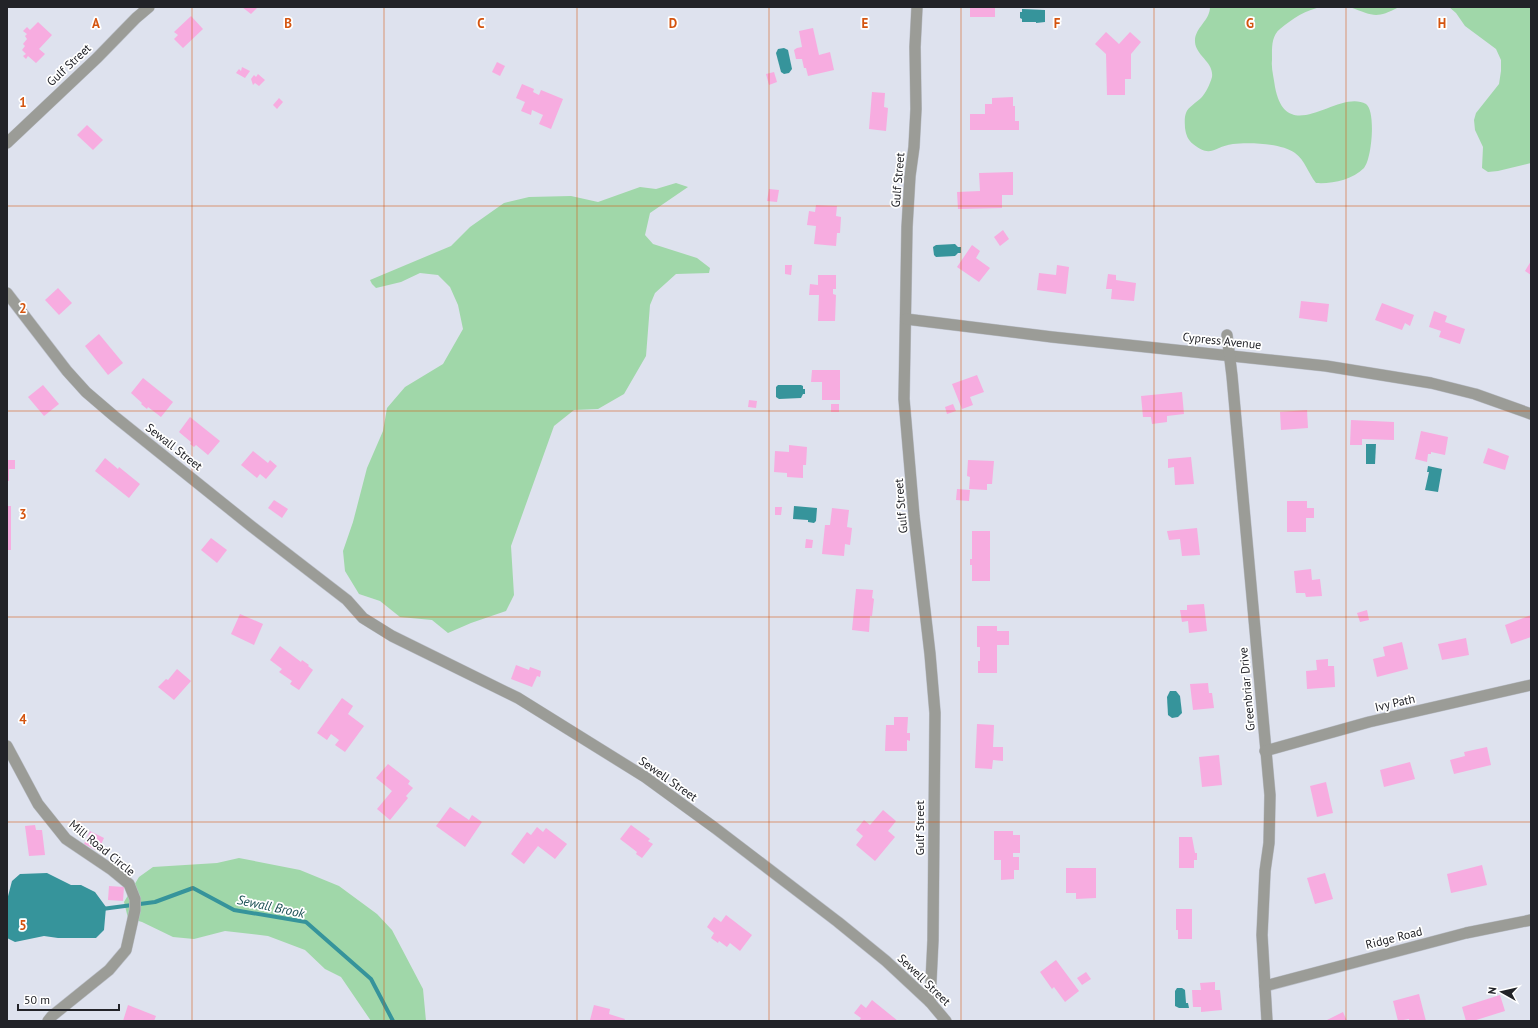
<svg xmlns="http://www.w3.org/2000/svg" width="1538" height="1028" viewBox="0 0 1538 1028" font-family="'PT Sans',sans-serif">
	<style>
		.green { fill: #a0d7a9 }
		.water { fill: #36949b }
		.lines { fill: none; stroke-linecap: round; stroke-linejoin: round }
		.stream { stroke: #36949b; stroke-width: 4 }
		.building { fill: #f7ace0 }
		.minor-casing { stroke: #bcc0ca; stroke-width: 12 }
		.minor { stroke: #9b9c97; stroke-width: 11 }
		.grid { fill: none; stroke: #d4540f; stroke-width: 1; stroke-opacity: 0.55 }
		.labels { text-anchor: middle; stroke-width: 3.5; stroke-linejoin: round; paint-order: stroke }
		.street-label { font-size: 12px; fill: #222328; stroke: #fff }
		.water-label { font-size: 13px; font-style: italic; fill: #1a4f53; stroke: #fff }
		.grid-label { font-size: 13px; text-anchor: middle; font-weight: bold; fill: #d4540f; stroke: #fff; stroke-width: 3.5; stroke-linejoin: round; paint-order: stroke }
	</style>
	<rect width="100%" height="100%" fill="#dee2ee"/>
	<!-- green -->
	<g class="green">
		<path d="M1210,7H1323C1306,9 1292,19 1280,29C1271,36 1272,49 1272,60C1271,69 1274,78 1275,87C1287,149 1338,88 1366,104C1376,111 1372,159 1364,168C1352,180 1332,184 1316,183C1308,173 1305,160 1295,153C1282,143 1248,142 1233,144C1215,146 1211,159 1193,144C1188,140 1186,135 1185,128C1185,124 1184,118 1186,113C1188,107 1196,103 1201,98C1206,93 1210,84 1212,77C1214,62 1196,56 1195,42C1194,28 1210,21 1210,7Z"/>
		<path d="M1349,7H1399C1374,20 1374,15 1349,7Z"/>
		<path d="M1449,7H1531V163L1498,171L1488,172L1482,168L1483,147L1475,130L1474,120L1476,113L1499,84L1501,71V60L1496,49L1465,26L1456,13Z"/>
		<path d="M676,183L688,187L650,213L645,235L653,244L697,258L710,268L709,273L676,274L655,293L650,305L646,356L624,394L598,409L574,410L554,426L511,546L514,595L506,611L471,623L448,633L432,620L400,617L380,601L359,594L345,571L343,551L353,522L367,468L383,431L387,408L405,387L443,364L463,329L458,305L450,287L438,275L420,273L401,282L376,288L372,284L370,280L451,246L470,227L504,203L529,197L571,196L598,202L640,187L656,189Z"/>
		<path d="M239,858L300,870L339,886L377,914L392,930L423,989L426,1021H371L341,977L325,969L305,950L268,936L225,931L194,939L173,937L142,922L128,918L124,902L139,877L153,867L217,863Z"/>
	</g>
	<!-- water -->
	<g class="water">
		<path d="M1022,9L1045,10V22L1036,23V22H1022V19L1020,18V12H1022Z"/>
		<path d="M784,48L788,50L792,69L789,73L784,74L781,72L776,53L778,49Z"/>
		<path d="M955,244L958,247H961V253H958L955,256L936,257L934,255L933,247L936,245Z"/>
		<path d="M778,385H801L803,386V389H805V394H803L801,398L779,399L776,397V387Z"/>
		<path d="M1366,444H1376L1375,464H1366Z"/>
		<path d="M1428,466L1442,469L1438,492L1425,490L1429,472H1427Z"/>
		<path d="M794,506L817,508L816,521L814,523L808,522V520L793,519Z"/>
		<path d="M1170,691H1176L1180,696L1182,713L1178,717L1172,718L1168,715L1167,697Z"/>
		<path d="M47,873L71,885H81L95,892L106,907L104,930L96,938H58L44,936L15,942L7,938V900L12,881L20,874Z"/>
		<path d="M1177,988H1182L1185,990L1186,1003H1188L1189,1008H1179L1175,1006V991Z"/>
	</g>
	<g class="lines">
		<!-- stream -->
		<path class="stream" d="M102,909L155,902L193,888L234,910L306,922L371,979L393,1021"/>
	</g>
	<!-- building -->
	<g class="building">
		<path d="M242,7H258L251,14Z"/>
		<rect x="970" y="7" width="25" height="10"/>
		<path d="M191,16L203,29L183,48L174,39L178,35L174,32Z"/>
		<path d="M38,22L52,35L39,49L45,54L36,63L28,56L26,59L23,56L26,54L22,50L25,46L23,44L27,39L25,36L27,34L23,31L27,27L30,30Z"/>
		<path d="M813,28L819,55L830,52L834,70L808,76L806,68H804L802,59H796L794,50L797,48L802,47L799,31Z"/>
		<path d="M1106,32L1119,44L1130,32L1141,42L1131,54V79H1125V95H1107L1106,54L1095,44Z"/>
		<path d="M497,62L505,66L500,76L492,72Z"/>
		<path d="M242,67L250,71L245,78L236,73L239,69L241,71Z"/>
		<path d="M774,72L777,82L769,85L766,74Z"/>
		<path d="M258,74L265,80L259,86L255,83L253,85L251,79L254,75L256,77Z"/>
		<path d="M522,84L534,89L533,92L539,95L541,90L563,99L551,129L539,124L543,115L532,110L531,115L521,111L525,102L516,98Z"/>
		<path d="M872,92L885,93L884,107L888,108L886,131L869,129Z"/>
		<path d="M1013,97V106H1015V121H1019V130H970V114H985V104H992V98Z"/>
		<path d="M279,98L283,102L277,109L273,105Z"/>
		<path d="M87,125L103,140L93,150L77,135Z"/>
		<path d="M1013,172V195H1002V208L958,209L957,192L980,191L979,173Z"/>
		<path d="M769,189L779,190L777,202L767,201Z"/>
		<path d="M816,205L837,206L836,216L841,217L840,233H837L836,246L814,244L816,226L807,225L809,211L815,212Z"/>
		<path d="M1003,230L1009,239L1000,246L994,237Z"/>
		<path d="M972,245L980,251L976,258L990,268L979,282L957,267Z"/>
		<path d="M1531,261V275L1525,271Z"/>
		<path d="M785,265H792L791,275L785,274Z"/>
		<path d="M1057,265L1069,267L1066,294L1037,290L1039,273L1056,275Z"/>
		<path d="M1108,274L1116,275V280L1136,283L1134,301L1111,299L1112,289H1106Z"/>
		<path d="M818,275H836V289H833V294L836,295L835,321H818L819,295H809L810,284L818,285Z"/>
		<path d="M58,288L72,303L59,315L45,300Z"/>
		<path d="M1301,301L1329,304L1327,322L1299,318Z"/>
		<path d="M1382,303L1414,315L1410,326L1405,323L1402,330L1375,320Z"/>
		<path d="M1434,311L1447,316L1445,322L1465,329L1460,344L1439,337L1441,331L1429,327Z"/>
		<path d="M99,334L123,363L108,375L85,346Z"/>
		<path d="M812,370H840V400H822V382H811Z"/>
		<path d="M977,375L984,392L970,397L973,405L962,409L952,384Z"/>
		<path d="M143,378L173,402L161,417L148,407L147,409L141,404L142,403L131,393Z"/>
		<path d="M43,385L59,404L44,416L28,397Z"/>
		<path d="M1182,392L1184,414L1167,416V422L1152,424L1151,417H1143L1141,396Z"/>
		<path d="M749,400L757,401L756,408L748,407Z"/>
		<rect x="831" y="404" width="8" height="8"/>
		<path d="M953,404L956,411L947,414L945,407Z"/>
		<path d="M1307,410L1308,428L1281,430L1280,412Z"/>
		<path d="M190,417L220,441L208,455L196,445L194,447L190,444L191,442L179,432Z"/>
		<path d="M1351,420L1394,422V440L1362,439V445H1350Z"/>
		<path d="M1421,431L1448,437L1445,455L1431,452V454H1428L1427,462L1415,459Z"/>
		<path d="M789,445L807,447L806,465H803V478L787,477V473L774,472L775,451L789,452Z"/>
		<path d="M1488,448L1509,456L1505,470L1483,463Z"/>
		<path d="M253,451L268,463L270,460L277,466L266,479L260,474L257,478L241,465Z"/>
		<path d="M1191,457L1194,484L1175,485L1174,467L1168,468V459Z"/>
		<path d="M105,458L118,469L119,467L140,484L129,498L95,471Z"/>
		<path d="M7,460H15V469H9V481H7Z"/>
		<path d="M968,460L994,461L992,484H987V490L969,489L970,477L967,476Z"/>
		<path d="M957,489L970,490L969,501L956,500Z"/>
		<path d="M274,500L288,509L282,518L268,508Z"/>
		<path d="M1287,501H1307V508H1314V518H1306V532H1287Z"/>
		<rect x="7" y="506" width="4" height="44"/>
		<path d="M775,507H782L781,515H775Z"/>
		<path d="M832,508L849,510L847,527L852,528L850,545L845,544L844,556L822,554L825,525H830Z"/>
		<path d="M1197,528L1200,555L1182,556L1180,539L1169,540L1167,531Z"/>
		<path d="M972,531H990V581H972V565H970V559H972Z"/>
		<path d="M211,538L227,550L217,563L201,550Z"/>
		<path d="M806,539L813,540L812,548H805Z"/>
		<path d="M1311,569L1312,580L1320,579L1322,596L1306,597L1305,593H1296L1294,571Z"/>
		<path d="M856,589L873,590L872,598L874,599L872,616H870L869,632L852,630Z"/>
		<path d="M1204,604L1207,631L1189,633L1188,621L1182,622L1180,610H1187V605Z"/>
		<path d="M1367,610L1369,620L1360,622L1357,613Z"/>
		<path d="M240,614L263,624L254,645L231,634Z"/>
		<path d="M1531,615V637L1511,644L1505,625Z"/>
		<path d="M977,626H997V631H1009V645H997V673H978V661H980V647H977Z"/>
		<path d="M1466,638L1469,655L1442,660L1438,644Z"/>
		<path d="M1402,642L1408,669L1377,677L1373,659L1385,656L1383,647Z"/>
		<path d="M280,646L301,662L302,660L309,665L308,666L313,670L299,690L290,684L292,681L279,672L282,669L270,660Z"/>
		<path d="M1328,659V666H1334L1335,687L1307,689L1306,671L1317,670L1316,660Z"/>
		<path d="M516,665L529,670L530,667L541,671L540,677L537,676L532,687L511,679Z"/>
		<path d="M177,669L191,681L174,700L158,687L166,679L168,680Z"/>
		<path d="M1208,683L1209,693H1212L1214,708L1193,710L1190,684Z"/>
		<path d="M342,698L353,706L348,714L364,726L345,752L335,745L339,740L331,734L327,740L317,733Z"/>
		<path d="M894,717H908L907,733H910V741L907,740V751H885L886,725H894Z"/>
		<path d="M977,724L994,725L993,747H1003V761L993,760L992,769L975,768Z"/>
		<path d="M1487,747L1491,765L1454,774L1450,760L1465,756L1464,752Z"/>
		<path d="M1219,755L1222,785L1202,787L1199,757Z"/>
		<path d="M1410,762L1415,779L1384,787L1380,770Z"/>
		<path d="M388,764L410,781L408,784L413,788L406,796L408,798L390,820L377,809L392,791L376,778Z"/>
		<path d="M1326,782L1333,813L1317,817L1310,786Z"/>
		<path d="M450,807L469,820L472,815L482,822L465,847L436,826Z"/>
		<path d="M883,810L896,821L888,831L895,837L875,861L856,845L863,836L856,830L864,820L870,825Z"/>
		<path d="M35,825L36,830H42L45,855L29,856L25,826Z"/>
		<path d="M631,825L650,839L648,841L653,844L642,858L636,854L637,852L620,839Z"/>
		<path d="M537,827L543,832L546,828L567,844L555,859L538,846L524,864L511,854L527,832L531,835Z"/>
		<path d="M90,831L104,838L98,851L84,844Z"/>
		<path d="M994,831H1013V835H1020V853H1013V857H1019V870H1014V879L1001,880V860H994Z"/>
		<path d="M1179,837H1192L1195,853H1197V860H1194V868H1179Z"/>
		<path d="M1482,865L1487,885L1451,893L1447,874Z"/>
		<path d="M1066,868H1096V898L1076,899V893H1066Z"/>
		<path d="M1325,873L1333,899L1315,904L1307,878Z"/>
		<path d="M109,886L124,887L123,901L108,900Z"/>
		<path d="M1176,909H1192V939H1178V930H1176Z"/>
		<path d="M726,915L752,935L740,951L730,943L727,947L719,941L718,943L711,938L714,933L707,927L714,917L721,922Z"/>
		<path d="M1056,960L1079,991L1065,1002L1054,987L1052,989L1040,972Z"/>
		<path d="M1086,972L1091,979L1082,985L1077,978Z"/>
		<path d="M1215,982V990H1220L1222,1010L1201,1012V1007H1193L1192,990H1201L1200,983Z"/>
		<path d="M1419,994L1426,1021H1409V1019L1398,1021L1393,1001Z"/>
		<path d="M1500,995L1505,1011L1473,1021H1466L1462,1007Z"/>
		<path d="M872,1000L898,1021H859L861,1018L854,1013L861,1004L866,1008Z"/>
		<path d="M128,1005L156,1016L154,1021H123Z"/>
		<path d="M594,1005L610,1009L609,1014L625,1019L624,1021L590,1020Z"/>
		<path d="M1343,1012L1347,1021H1325Z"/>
	</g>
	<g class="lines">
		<!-- minor casing -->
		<g class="minor-casing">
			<g id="minor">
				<path d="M917,7L915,47L916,109L914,147L910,176L907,227L904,399L914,516L930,654L935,713L933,940L930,1002"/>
				<path d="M7,143L97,58L136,18L149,7"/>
				<path d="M7,293L67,371L86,392L114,416L251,526L347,600L363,618L392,636L518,698L645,777L715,828L838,922L886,961L930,1002L946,1021"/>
				<path d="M906,319L1052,337L1326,366L1431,383L1475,394L1531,414"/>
				<path d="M1227,335L1232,376L1270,795L1269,843L1265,871L1262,935L1267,1021"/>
				<path d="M7,746L38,804L66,839L112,870L129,884L135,899V910L126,950L109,970L52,1016L48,1021"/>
				<path d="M1265,751L1369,722L1531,685"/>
				<path d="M1265,986L1466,933L1531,920"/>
			</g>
		</g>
		<!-- minor -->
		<use href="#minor" class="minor"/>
	</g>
	<!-- grid -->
	<path class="grid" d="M192,7V1021M384,7V1021M577,7V1021M769,7V1021M961,7V1021M1154,7V1021M1346,7V1021M7,206H1531M7,411H1531M7,617H1531M7,822H1531"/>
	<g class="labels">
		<!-- street labels -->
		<g class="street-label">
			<text transform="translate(69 65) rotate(-43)" y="4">Gulf Street</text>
			<text transform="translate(898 180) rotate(-85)" y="4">Gulf Street</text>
			<text transform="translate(1222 341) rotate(6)" y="4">Cypress Avenue</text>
			<text transform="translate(174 447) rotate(38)" y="4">Sewall Street</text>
			<text transform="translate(901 506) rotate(-95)" y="4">Gulf Street</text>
			<text transform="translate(1247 689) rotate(-95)" y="4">Greenbriar Drive</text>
			<text transform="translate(1395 703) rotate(-13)" y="4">Ivy Path</text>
			<text transform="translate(668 779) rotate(35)" y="4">Sewell Street</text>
			<text transform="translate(920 828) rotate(-90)" y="4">Gulf Street</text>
			<text transform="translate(102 848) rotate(39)" y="4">Mill Road Circle</text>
			<text transform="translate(1394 938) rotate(-14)" y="4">Ridge Road</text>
			<text transform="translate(924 980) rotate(44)" y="4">Sewell Street</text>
		</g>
		<!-- water labels -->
		<g class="water-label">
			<text transform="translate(271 906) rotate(12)" y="5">Sewall Brook</text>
		</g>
	</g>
	<g class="grid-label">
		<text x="96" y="28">A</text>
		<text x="288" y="28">B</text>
		<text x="481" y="28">C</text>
		<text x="673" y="28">D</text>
		<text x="865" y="28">E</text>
		<text x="1057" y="28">F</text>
		<text x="1250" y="28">G</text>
		<text x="1442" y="28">H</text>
		<text x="23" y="107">1</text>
		<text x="23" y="313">2</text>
		<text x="23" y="519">3</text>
		<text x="23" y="724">4</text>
		<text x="23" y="930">5</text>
	</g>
	<!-- border -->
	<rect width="1538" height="1028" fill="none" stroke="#222328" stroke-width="16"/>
	<!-- north arrow -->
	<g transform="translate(1502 992) rotate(278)" stroke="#ffffff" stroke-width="3" paint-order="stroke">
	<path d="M0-3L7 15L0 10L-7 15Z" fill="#222328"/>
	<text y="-6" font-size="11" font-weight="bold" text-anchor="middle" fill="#222328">N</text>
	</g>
	<!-- scale -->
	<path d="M18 1004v6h101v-6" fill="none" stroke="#222328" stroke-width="2"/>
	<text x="24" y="1004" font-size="12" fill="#222328" stroke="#ffffff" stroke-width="3" paint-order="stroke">50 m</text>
</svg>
